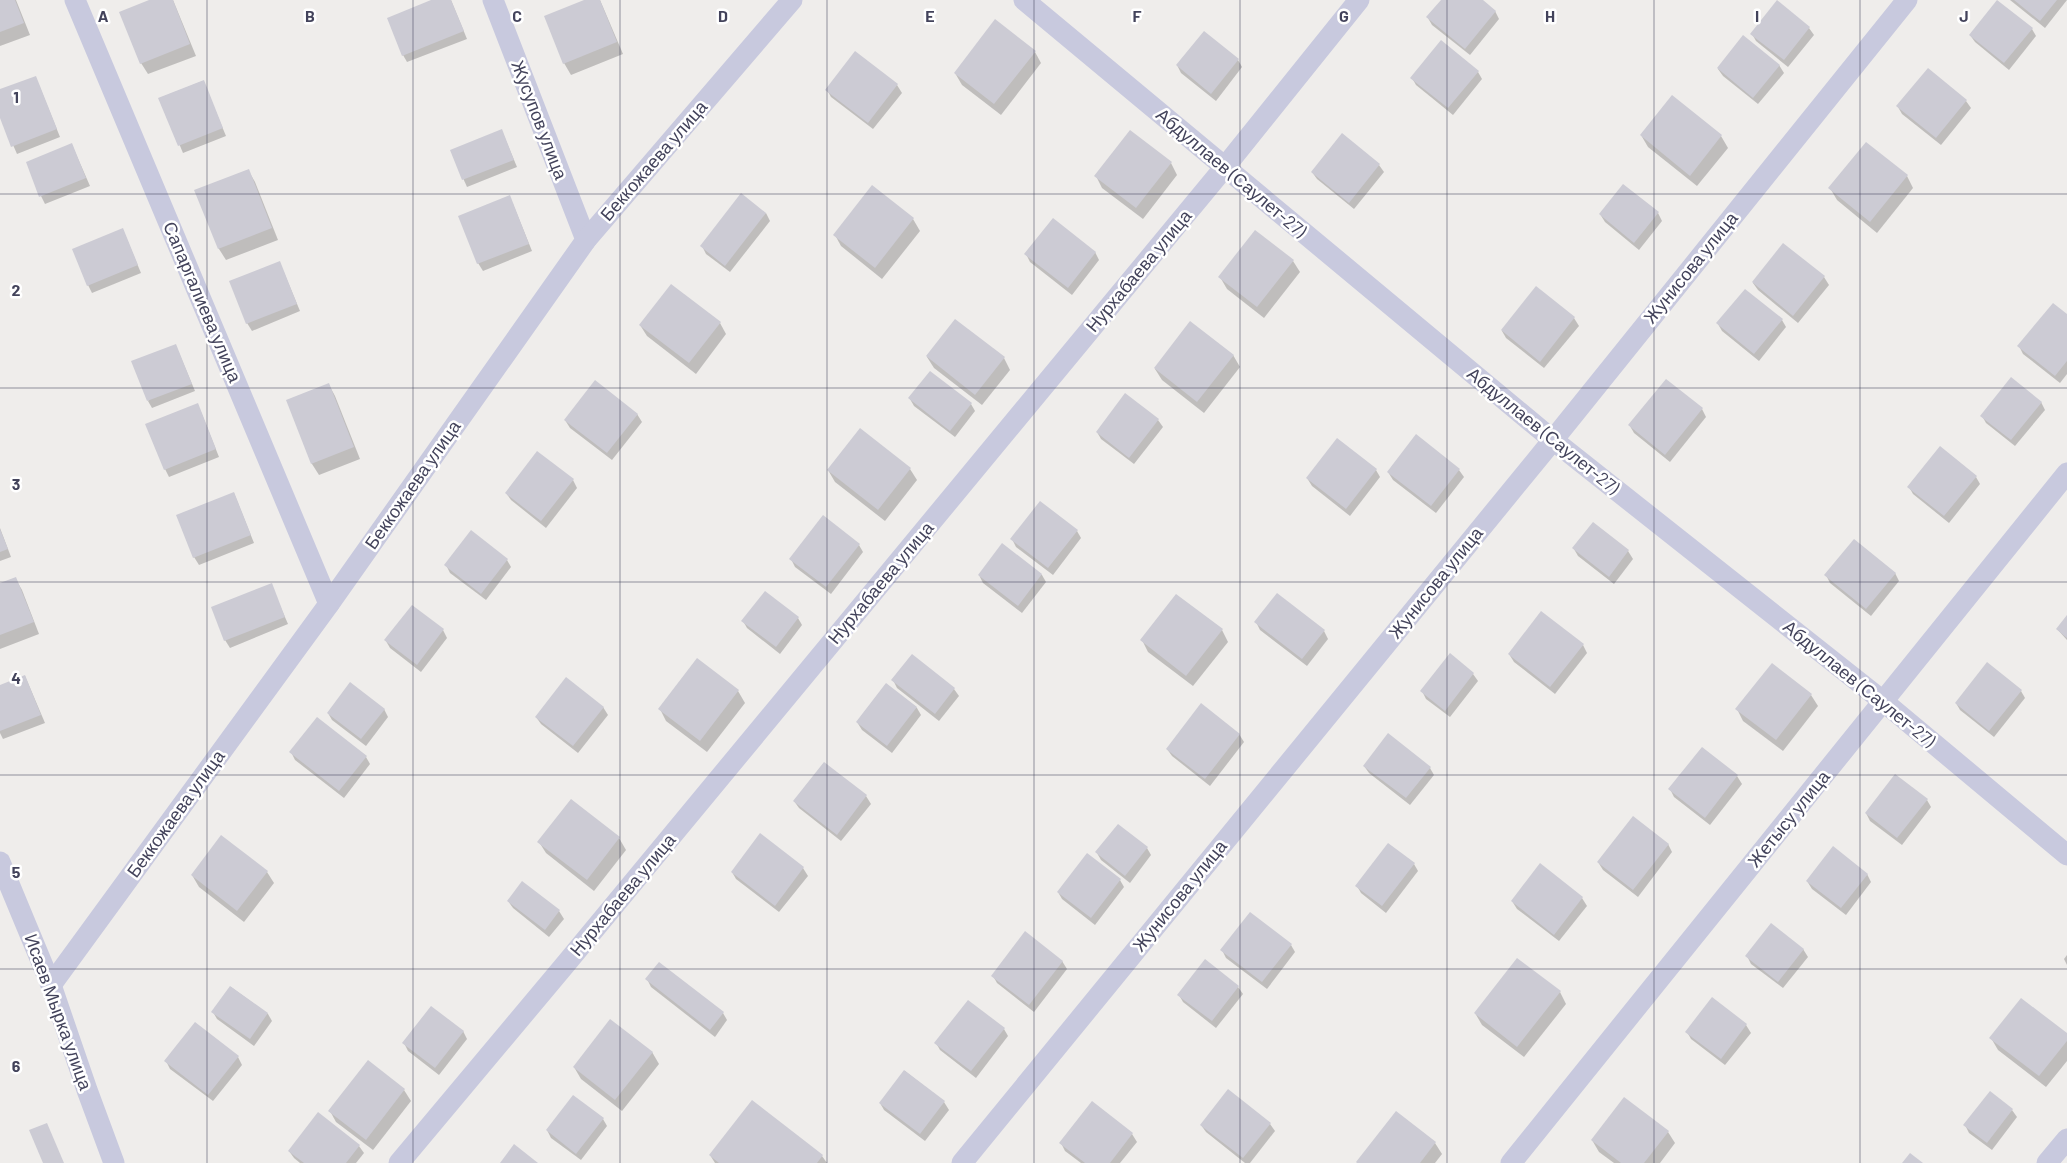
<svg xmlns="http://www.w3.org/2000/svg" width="2067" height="1163" viewBox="0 0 2067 1163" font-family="Barlow,sans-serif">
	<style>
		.shadow { fill: #0003 }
		.building { fill: #cccbd4 }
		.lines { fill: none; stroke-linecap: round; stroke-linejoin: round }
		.street { stroke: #c8c9de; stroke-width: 21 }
		.grid { fill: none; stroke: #43435b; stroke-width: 1; stroke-opacity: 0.55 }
		.labels { text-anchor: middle; stroke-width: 5; stroke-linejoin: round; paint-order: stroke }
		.street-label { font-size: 18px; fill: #43435b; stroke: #fff }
		.grid-label { font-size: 16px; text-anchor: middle; font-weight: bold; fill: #43435b; stroke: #fff; stroke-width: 5; stroke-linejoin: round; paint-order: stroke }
	</style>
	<rect width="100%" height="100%" fill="#efedeb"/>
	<!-- shadow -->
	<g class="shadow">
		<path d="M0,0H16L30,35L0,46Z"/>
		<path d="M152,0H173L196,56L148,74L141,63Z"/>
		<path d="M434,0H451L467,39L407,62L403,55Z"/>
		<path d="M587,0H600L623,54L571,75L564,63Z"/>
		<path d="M1442,0H1481L1495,11L1499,19L1470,55L1432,25L1428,18Z"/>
		<path d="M2010,0H2067L2045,28Z"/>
		<path d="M1778,2L1809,28L1814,35L1788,67L1756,41L1752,34Z"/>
		<path d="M2032,29L2036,36L2009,70L1975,42L1970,35Z"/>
		<path d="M1035,52L1041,63L1001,115L962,85L955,73Z"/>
		<path d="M855,53L897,85L902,93L873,129L831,97L827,90Z"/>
		<path d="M1238,60L1242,67L1216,101L1181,73L1177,65Z"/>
		<path d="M1779,65L1784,73L1758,104L1723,76L1718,69Z"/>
		<path d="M1478,72L1482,79L1453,115L1416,85L1412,78Z"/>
		<path d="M203,81L226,136L183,153L160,98Z"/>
		<path d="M39,85L60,137L17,154L0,115V91Z"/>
		<path d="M1672,97L1721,136L1728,148L1697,186L1648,147L1641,135Z"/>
		<path d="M1966,101L1971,108L1941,145L1902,114L1898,107Z"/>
		<path d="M502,131L517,167L467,187L451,151Z"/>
		<path d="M1342,135L1379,165L1384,172L1354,209L1317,179L1312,172Z"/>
		<path d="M72,145L90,186L45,204L41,196Z"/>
		<path d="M1171,163L1177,175L1143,219L1102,188L1096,176Z"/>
		<path d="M248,170L255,182L278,240L226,260L219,249L196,191Z"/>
		<path d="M1907,176L1913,188L1877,233L1837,200L1830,188Z"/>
		<path d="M1624,186L1658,213L1662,221L1639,250L1605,222L1600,214Z"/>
		<path d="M513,204L532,251L483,271L478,263Z"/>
		<path d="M766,213L770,221L730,272L706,254L702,246Z"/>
		<path d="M913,219L920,231L882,279L841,246L835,235Z"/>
		<path d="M123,230L141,273L92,293L88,285Z"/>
		<path d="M1784,245L1824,277L1829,285L1798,323L1758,290L1753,283Z"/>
		<path d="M1095,252L1099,260L1072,295L1030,262L1026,254Z"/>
		<path d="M1293,261L1300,272L1264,318L1227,289L1220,277Z"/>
		<path d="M280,263L300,311L252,331L247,323Z"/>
		<path d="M1536,288L1574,318L1579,326L1544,368L1506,338L1502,331Z"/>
		<path d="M2067,316V374L2060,383L2023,354L2019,346Z"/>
		<path d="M1782,320L1786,327L1759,361L1722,331L1718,324Z"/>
		<path d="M720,323L726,334L696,374L647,336L640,325Z"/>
		<path d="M179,353L195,391L152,408L148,401Z"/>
		<path d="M1233,355L1240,367L1204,413L1162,380L1155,369Z"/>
		<path d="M927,357L1004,358L1010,370L982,405L934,368Z"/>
		<path d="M329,385L335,396L360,459L319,475L312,464L288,401Z"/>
		<path d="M910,399L971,404L975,411L955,437L914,406Z"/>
		<path d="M2041,402L2045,410L2015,446L1986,423L1982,416Z"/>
		<path d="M1702,409L1706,417L1670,462L1634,433L1630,426Z"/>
		<path d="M201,412L219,457L169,477L165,469Z"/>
		<path d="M637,414L642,422L612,460L570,428L565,420Z"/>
		<path d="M1158,420L1163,427L1134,464L1101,439L1097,432Z"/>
		<path d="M910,469L917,480L885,521L835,482L828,470Z"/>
		<path d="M1376,470L1380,477L1350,516L1312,486L1307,478Z"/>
		<path d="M1459,470L1464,477L1436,513L1393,480L1388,472Z"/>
		<path d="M1976,477L1980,484L1949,523L1913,494L1909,487Z"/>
		<path d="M573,480L577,488L546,528L511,500L506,493Z"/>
		<path d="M234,493L254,543L199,565L194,557Z"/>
		<path d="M1593,524L1628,551L1633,559L1614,584L1578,556L1574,549Z"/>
		<path d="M0,528L11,557L0,561Z"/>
		<path d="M1077,531L1081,538L1053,575L1016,547L1012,539Z"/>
		<path d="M859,545L863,552L831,594L795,567L791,559Z"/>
		<path d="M1003,545L1042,575L1046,582L1022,613L983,583L979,575Z"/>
		<path d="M507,560L511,567L486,600L450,573L446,565Z"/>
		<path d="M1895,573L1899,581L1871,616L1830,583L1826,575Z"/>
		<path d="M15,578L22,590L39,634L0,649V584Z"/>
		<path d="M271,585L288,624L230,648L225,640Z"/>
		<path d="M2067,617V640L2057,629Z"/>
		<path d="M798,618L802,625L780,654L747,628L743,621Z"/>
		<path d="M1256,622L1324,631L1328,639L1307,666L1260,630Z"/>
		<path d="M443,630L447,638L421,672L390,648L386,641Z"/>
		<path d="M1222,630L1228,642L1193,686L1148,652L1142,640Z"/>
		<path d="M1583,645L1587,653L1555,694L1514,662L1509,654Z"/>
		<path d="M1450,655L1473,674L1478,681L1450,717L1426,699L1422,691Z"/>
		<path d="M698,660L738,691L745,703L707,752L666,721L660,709Z"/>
		<path d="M25,676L45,723L3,739L0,733V686Z"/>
		<path d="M893,680L954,689L959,696L939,721L897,688Z"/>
		<path d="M886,684L917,708L921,715L892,753L862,730L857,722Z"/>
		<path d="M2021,691L2025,698L1994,737L1960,710L1956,703Z"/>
		<path d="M1811,695L1818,706L1783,751L1743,721L1737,709Z"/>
		<path d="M603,707L608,715L578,753L541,724L536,717Z"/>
		<path d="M384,709L388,717L366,746L332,720L328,713Z"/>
		<path d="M1239,734L1244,742L1210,786L1172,756L1167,749Z"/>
		<path d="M1702,748L1737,776L1742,784L1710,825L1674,797L1670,789Z"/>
		<path d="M291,752L366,757L370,764L344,798L295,760Z"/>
		<path d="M824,763L866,796L871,804L841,841L799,808L794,801Z"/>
		<path d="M1364,766L1430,768L1434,775L1410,805L1369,773Z"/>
		<path d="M571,800L619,838L626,850L594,891L546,853L539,842Z"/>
		<path d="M1927,800L1931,807L1902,845L1870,821L1866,813Z"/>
		<path d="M761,835L803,868L808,876L779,912L736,879L732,872Z"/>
		<path d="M1668,844L1672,852L1638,897L1603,870L1598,862Z"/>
		<path d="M1147,848L1151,855L1130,883L1101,860L1097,853Z"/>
		<path d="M1414,864L1418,871L1386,913L1361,893L1357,886Z"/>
		<path d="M1540,865L1582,898L1587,906L1559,941L1517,909L1512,901Z"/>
		<path d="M267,872L274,883L244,922L199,887L192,875Z"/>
		<path d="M1867,874L1871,882L1846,915L1812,889L1807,881Z"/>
		<path d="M1120,880L1124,887L1095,925L1062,899L1058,892Z"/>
		<path d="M522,883L559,911L564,919L549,937L513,908L508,901Z"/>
		<path d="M1291,945L1295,952L1267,989L1226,958L1222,950Z"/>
		<path d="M1803,949L1808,957L1783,988L1751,964L1747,956Z"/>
		<path d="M2067,955V965L2064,959Z"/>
		<path d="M1062,961L1067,969L1034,1012L997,983L993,976Z"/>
		<path d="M647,979L723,1013L727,1020L715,1037L651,987Z"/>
		<path d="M231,987L268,1014L272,1021L254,1046L217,1019L213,1012Z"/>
		<path d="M1238,987L1243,994L1216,1028L1183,1002L1179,995Z"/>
		<path d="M1560,992L1566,1004L1524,1057L1482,1025L1475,1013Z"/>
		<path d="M1712,999L1746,1025L1751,1033L1725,1065L1691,1039L1687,1032Z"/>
		<path d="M1004,1029L1008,1036L976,1078L940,1050L936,1043Z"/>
		<path d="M463,1031L467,1039L439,1075L408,1051L404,1043Z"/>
		<path d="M2067,1035V1061L2046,1087L1998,1050L1991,1038Z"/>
		<path d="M652,1052L659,1064L622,1111L581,1079L574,1067Z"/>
		<path d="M238,1057L242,1065L213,1101L170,1069L166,1061Z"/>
		<path d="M905,1071L944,1102L949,1110L925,1141L884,1110L880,1103Z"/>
		<path d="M404,1090L411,1101L373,1150L336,1122L330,1111Z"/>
		<path d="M1092,1103L1132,1134L1137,1142L1120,1163H1081L1065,1151L1061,1143Z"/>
		<path d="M2012,1110L2017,1117L1992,1150L1969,1133L1965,1125Z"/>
		<path d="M603,1119L607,1126L581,1160L551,1138L547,1130Z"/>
		<path d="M1270,1124L1275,1131L1250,1163H1245L1206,1132L1201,1125Z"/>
		<path d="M1668,1132L1675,1143L1660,1163H1614L1599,1152L1592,1140Z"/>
		<path d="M1435,1143L1442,1154L1435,1163H1358Z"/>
		<path d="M359,1146L364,1153L356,1163H300L294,1158L289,1151Z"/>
		<path d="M710,1155L822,1156L827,1163H715Z"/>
	</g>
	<!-- building -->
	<g class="building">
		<path d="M0,0H15L24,23L0,32Z"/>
		<path d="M149,0H173L190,44L140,64L119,12Z"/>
		<path d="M431,0H451L464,31L402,56L387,18Z"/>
		<path d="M584,0H600L617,42L563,64L544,16Z"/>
		<path d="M1441,0H1483L1496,11L1465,49L1426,17Z"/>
		<path d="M1777,0L1810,27L1784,60L1750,34Z"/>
		<path d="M1997,0L2033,28L2004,63L1969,35Z"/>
		<path d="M2014,0H2057L2040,21Z"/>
		<path d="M995,19L1036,51L994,104L954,73Z"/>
		<path d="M1204,31L1239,59L1211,94L1176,65Z"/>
		<path d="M1743,35L1780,65L1753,98L1717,68Z"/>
		<path d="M1441,40L1479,71L1448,108L1410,78Z"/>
		<path d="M855,51L898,84L868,123L825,90Z"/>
		<path d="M1928,68L1967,100L1936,138L1896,106Z"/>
		<path d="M36,76L57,129L11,147L0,118V89Z"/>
		<path d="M204,80L223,128L178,146L158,98Z"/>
		<path d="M1672,95L1722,135L1690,176L1640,135Z"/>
		<path d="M502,129L514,160L462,180L450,150Z"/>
		<path d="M1130,130L1172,162L1136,208L1094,176Z"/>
		<path d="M1342,133L1380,164L1349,203L1311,172Z"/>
		<path d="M1866,142L1908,175L1870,222L1828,188Z"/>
		<path d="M72,143L86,178L39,197L26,162Z"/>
		<path d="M249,169L272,228L218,249L194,190Z"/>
		<path d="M1623,184L1659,212L1634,243L1599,214Z"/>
		<path d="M872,185L914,218L875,268L833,235Z"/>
		<path d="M741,193L766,213L725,266L700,246Z"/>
		<path d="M510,195L529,244L477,264L458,216Z"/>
		<path d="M1053,218L1096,252L1068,288L1024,254Z"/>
		<path d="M123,228L138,265L87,286L72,249Z"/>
		<path d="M1255,230L1294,260L1257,307L1218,277Z"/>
		<path d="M1783,243L1825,276L1793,316L1752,282Z"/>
		<path d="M280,261L297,304L246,324L229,281Z"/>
		<path d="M671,284L721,322L689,363L639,325Z"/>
		<path d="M1536,286L1575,317L1540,362L1501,330Z"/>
		<path d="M1745,289L1783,319L1754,354L1716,323Z"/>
		<path d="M2053,303L2067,314V361L2055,376L2017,346Z"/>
		<path d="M955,319L1005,357L975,395L926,356Z"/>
		<path d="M1190,321L1234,355L1197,402L1154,368Z"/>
		<path d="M176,344L192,384L147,401L131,361Z"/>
		<path d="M930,371L972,403L950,431L908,398Z"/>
		<path d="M2011,377L2042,402L2011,440L1980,416Z"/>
		<path d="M1666,379L1703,408L1665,455L1628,425Z"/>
		<path d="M595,380L638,414L607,453L564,420Z"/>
		<path d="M329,383L354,447L311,464L286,400Z"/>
		<path d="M1125,393L1159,419L1129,458L1096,432Z"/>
		<path d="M198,403L216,449L164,470L145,424Z"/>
		<path d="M860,428L911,468L878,510L827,470Z"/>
		<path d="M1416,434L1460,469L1431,506L1387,472Z"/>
		<path d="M1337,438L1377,469L1346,509L1306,478Z"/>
		<path d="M1940,446L1977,476L1944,516L1907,487Z"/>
		<path d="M537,451L574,479L541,521L505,493Z"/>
		<path d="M234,492L251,535L193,558L176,515Z"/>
		<path d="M1040,501L1078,530L1048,568L1010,539Z"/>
		<path d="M823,515L860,544L826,587L789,559Z"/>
		<path d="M1593,522L1629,550L1609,577L1572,548Z"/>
		<path d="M0,529L8,549L0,552Z"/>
		<path d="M471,530L508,559L481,594L444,565Z"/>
		<path d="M1854,539L1896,573L1866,609L1824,575Z"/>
		<path d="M1002,543L1042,574L1018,606L978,575Z"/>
		<path d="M16,577L34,622L0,635V583Z"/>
		<path d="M272,583L285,617L224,641L211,607Z"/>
		<path d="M765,591L799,617L776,647L741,621Z"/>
		<path d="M1277,593L1325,630L1302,659L1254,622Z"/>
		<path d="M1176,594L1223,629L1186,676L1140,640Z"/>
		<path d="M412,605L444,629L417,665L384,640Z"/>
		<path d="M1541,611L1584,644L1550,687L1508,654Z"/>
		<path d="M2067,615V638L2056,629Z"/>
		<path d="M1450,653L1474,673L1445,711L1420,691Z"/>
		<path d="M912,654L955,688L935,714L891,680Z"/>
		<path d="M697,658L739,690L700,741L658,709Z"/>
		<path d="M1987,662L2022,690L1989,731L1955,703Z"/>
		<path d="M1772,663L1812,694L1776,740L1735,709Z"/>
		<path d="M25,675L41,715L0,731V685Z"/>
		<path d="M566,677L604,707L573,746L535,717Z"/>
		<path d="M350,682L385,709L361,739L327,713Z"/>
		<path d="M886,683L917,707L887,746L856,722Z"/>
		<path d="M1201,703L1240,734L1205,779L1166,749Z"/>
		<path d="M317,717L367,756L339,791L289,752Z"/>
		<path d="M1388,733L1431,767L1406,798L1363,766Z"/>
		<path d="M1702,747L1738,775L1705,818L1668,789Z"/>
		<path d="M824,762L867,795L837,835L793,801Z"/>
		<path d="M1895,774L1928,799L1897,838L1865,813Z"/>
		<path d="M571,799L620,837L587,880L537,842Z"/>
		<path d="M1633,816L1669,844L1633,890L1597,862Z"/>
		<path d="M1118,824L1148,847L1125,876L1095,852Z"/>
		<path d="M760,833L804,867L775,906L731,872Z"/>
		<path d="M221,835L268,871L237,911L191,875Z"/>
		<path d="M1388,843L1415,863L1382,906L1355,886Z"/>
		<path d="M1833,846L1868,874L1841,908L1806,881Z"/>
		<path d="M1087,853L1121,879L1091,918L1057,892Z"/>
		<path d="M1540,863L1583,897L1554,935L1511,901Z"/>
		<path d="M522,881L560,910L545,930L507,901Z"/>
		<path d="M1250,912L1292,944L1262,982L1220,950Z"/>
		<path d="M1771,923L1804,949L1778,982L1745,956Z"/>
		<path d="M1025,931L1063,961L1029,1005L991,976Z"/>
		<path d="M1517,958L1561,991L1517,1047L1474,1013Z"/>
		<path d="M1205,959L1239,986L1212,1021L1177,995Z"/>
		<path d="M659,962L724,1012L710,1030L645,979Z"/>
		<path d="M230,986L268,1013L250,1039L211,1012Z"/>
		<path d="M1712,997L1747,1024L1721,1059L1685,1032Z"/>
		<path d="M2021,998L2067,1033V1041L2039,1076L1989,1038Z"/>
		<path d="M968,1000L1005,1028L971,1071L934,1043Z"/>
		<path d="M431,1006L464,1031L435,1068L402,1043Z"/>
		<path d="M610,1019L653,1052L615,1100L573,1067Z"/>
		<path d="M195,1022L239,1056L208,1095L164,1061Z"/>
		<path d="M368,1060L405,1089L366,1140L328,1111Z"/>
		<path d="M904,1070L945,1101L920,1134L879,1103Z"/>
		<path d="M1228,1089L1271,1123L1243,1158L1200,1125Z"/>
		<path d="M1990,1091L2013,1109L1987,1143L1963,1125Z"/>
		<path d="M573,1095L604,1118L576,1154L546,1130Z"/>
		<path d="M1624,1097L1669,1131L1644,1163H1621L1591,1140Z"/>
		<path d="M752,1100L823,1155L817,1163H719L709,1155Z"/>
		<path d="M1092,1101L1133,1133L1110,1163H1085L1059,1143Z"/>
		<path d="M1396,1111L1436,1142L1420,1163H1357L1356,1162Z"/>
		<path d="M318,1112L360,1145L346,1163H304L288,1151Z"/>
		<path d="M47,1123L64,1163H43L29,1130Z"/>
		<path d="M514,1144L538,1163H500Z"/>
		<path d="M1910,1153L1923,1163H1902Z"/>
	</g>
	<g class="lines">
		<!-- street -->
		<g class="street">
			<path d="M75,0L329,604"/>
			<path d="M493,0L586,240"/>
			<path d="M1024,0L1553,440L1884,702L2067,855"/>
			<path d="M0,862L51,985L87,1090L114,1163"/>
			<path d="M51,985L329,604L586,240L792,0"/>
			<path d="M399,1163L564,966L1224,168L1359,0"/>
			<path d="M962,1163L1553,440L1907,0"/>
			<path d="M1511,1163L2067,473"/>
			<path d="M2047,1163L2067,1139"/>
		</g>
	</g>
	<!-- grid -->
	<path class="grid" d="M207,0V1163M413,0V1163M620,0V1163M827,0V1163M1034,0V1163M1240,0V1163M1447,0V1163M1654,0V1163M1860,0V1163M0,194H2067M0,388H2067M0,582H2067M0,775H2067M0,969H2067"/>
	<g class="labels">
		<!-- street labels -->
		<g class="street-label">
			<text transform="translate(539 120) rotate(69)" y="6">Жусупов улица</text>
			<text transform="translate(654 161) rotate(-49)" y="6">Беккожаева улица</text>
			<text transform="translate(1231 173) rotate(40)" y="6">Абдуллаев (Саулет-27)</text>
			<text transform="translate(1691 268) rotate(-51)" y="6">Жунисова улица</text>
			<text transform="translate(1139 271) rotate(-50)" y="6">Нурхабаева улица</text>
			<text transform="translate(202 302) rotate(67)" y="6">Сапаргалиева улица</text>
			<text transform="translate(1543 431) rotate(39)" y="6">Абдуллаев (Саулет-27)</text>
			<text transform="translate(413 485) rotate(-55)" y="6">Беккожаева улица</text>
			<text transform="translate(881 583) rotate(-50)" y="6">Нурхабаева улица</text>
			<text transform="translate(1436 583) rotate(-51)" y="6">Жунисова улица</text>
			<text transform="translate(1859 684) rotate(39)" y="6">Абдуллаев (Саулет-27)</text>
			<text transform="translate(176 814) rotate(-54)" y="6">Беккожаева улица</text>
			<text transform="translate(1789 819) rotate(-51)" y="6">Жетысу улица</text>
			<text transform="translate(623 895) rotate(-50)" y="6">Нурхабаева улица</text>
			<text transform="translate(1180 896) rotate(-51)" y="6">Жунисова улица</text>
			<text transform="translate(58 1012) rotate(70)" y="6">Исаев Мырка улица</text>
		</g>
	</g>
	<g class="grid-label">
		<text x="103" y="22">A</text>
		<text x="310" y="22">B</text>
		<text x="517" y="22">C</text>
		<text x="723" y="22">D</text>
		<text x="930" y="22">E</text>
		<text x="1137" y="22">F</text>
		<text x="1344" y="22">G</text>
		<text x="1550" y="22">H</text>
		<text x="1757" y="22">I</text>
		<text x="1964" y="22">J</text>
		<text x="16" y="103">1</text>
		<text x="16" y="296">2</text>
		<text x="16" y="490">3</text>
		<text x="16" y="684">4</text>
		<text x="16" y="878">5</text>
		<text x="16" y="1072">6</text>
	</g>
</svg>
